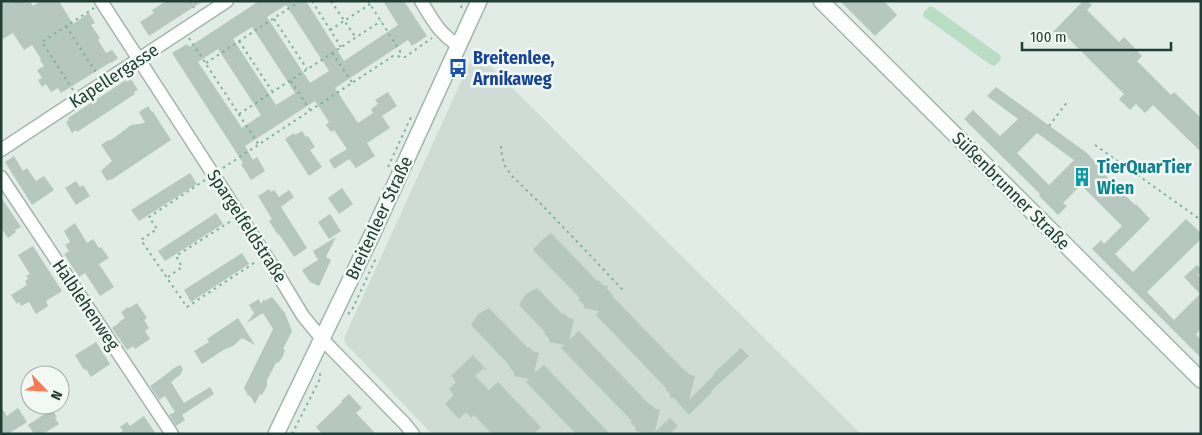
<svg xmlns="http://www.w3.org/2000/svg" width="1202" height="435" viewBox="0 0 1202 435" font-family="'Fira Sans Condensed',sans-serif">
	<style>
		.built { fill: #cfdcd6 }
		.green { fill: #b9dec3 }
		.building { fill: #b6c7c0; fill-rule: evenodd }
		.lines { fill: none; stroke-linecap: round; stroke-linejoin: round }
		.street-casing { stroke: #a4b4ae; stroke-width: 15 }
		.secondary-casing { stroke: #9fb8af; stroke-width: 18 }
		.path { stroke: #80b1a2; stroke-width: 2; stroke-dasharray: 2.5 4; stroke-linecap: butt }
		.street { stroke: #fff; stroke-width: 12 }
		.secondary { stroke: #fff; stroke-width: 15 }
		.labels { text-anchor: middle; stroke-width: 5; stroke-linejoin: round; paint-order: stroke }
		.transit-label { font-size: 18px; font-weight: bold; fill: #164399; stroke: #f2f9f5; text-anchor: start }
		.street-label { font-size: 18px; fill: #213e36; stroke: #f2f9f5 }
		.culture-label { font-size: 18px; font-weight: bold; fill: #0d838f; stroke: #f2f9f5; text-anchor: start }
	</style>
	<rect width="100%" height="100%" fill="#e1ece7"/>
	<!-- built -->
	<path class="built" d="M475,51L861,434H432L347,345L344,341L345,336Z"/>
	<!-- green -->
	<path class="green" d="M930,6L933,7L1000,55L1001,58L1000,61L994,66L991,65L924,17L923,15L924,12Z"/>
	<!-- building -->
	<g class="building">
		<path d="M1,1H30L33,6L40,1H59L73,24L89,13L95,23L91,25L100,38L98,40L106,53L112,50L118,58L111,63V62L61,93L58,88L51,92L46,84L42,87L38,80L42,78L37,70L44,66L40,60L41,59L32,45L24,50L13,33L1,40Z"/>
		<path d="M166,1H203L149,36L140,22L154,13L152,10Z"/>
		<path d="M259,1H306L344,61L398,25L383,1H404L427,36L412,46L408,40L335,88L358,123L373,113L371,109L378,104L375,100L388,92L397,106L382,116L390,128L367,143L375,156L356,168L349,159L334,169L329,160L347,149L334,130L331,132L326,125L329,122L315,101L245,146L253,160L257,157L265,171L251,180L241,164L243,163L172,53L187,44L189,47ZM286,5L329,71L310,83L267,17ZM252,27L295,93L276,105L233,39ZM218,49L261,115L242,128L198,62Z"/>
		<path d="M840,1H884L897,15L875,36Z"/>
		<path d="M1083,1H1088L1092,5L1087,10L1119,42L1124,37L1142,56L1137,61L1171,95L1174,92L1201,118V152L1153,105L1145,113L1136,104L1130,110L1119,99L1124,94L1065,35L1061,39L1053,32Z"/>
		<path d="M131,79L138,90L134,92L135,94L77,132L76,130L72,133L66,122L69,120L68,118L126,80L127,82Z"/>
		<path d="M996,87L1087,153L1103,171L1102,172L1113,183L1114,182L1123,192H1122L1135,205L1136,204L1150,219L1115,254L1133,272L1186,219L1201,233V239L1147,292L1174,320L1200,294L1184,277L1197,265L1201,269V272L1198,275L1201,278V329L1196,334L1201,340V358L1092,249L1101,240L1104,244L1122,226L1081,185L1063,203L1067,206L1058,215L1039,196L1040,194L964,119L973,110L1000,136L1018,119L987,96ZM1037,133L1074,160L1049,185L1017,153Z"/>
		<path d="M148,106L152,112H153L171,140L111,180L110,179L107,181L101,171L112,161L101,145L108,140L109,141L114,138L131,125L145,123L139,112Z"/>
		<path d="M302,131L306,137L308,136L315,147L310,150L322,167L309,176L285,139L294,133L295,135Z"/>
		<path d="M14,156L23,171L27,168L36,181L44,176L54,190L32,205L5,162Z"/>
		<path d="M190,173L197,184L139,221L131,210Z"/>
		<path d="M76,181L80,187L83,185L90,196L76,205L65,188Z"/>
		<path d="M342,188L353,204L339,214L328,198Z"/>
		<path d="M269,189L271,192L274,190L275,191L279,197L289,190L294,197L281,207L307,248L294,257L279,234L278,235L269,221L272,219L258,196Z"/>
		<path d="M1,197L21,227L15,230L16,232L8,238L1,228Z"/>
		<path d="M216,213L223,224L165,261L158,251Z"/>
		<path d="M330,214L341,231L329,239L318,222Z"/>
		<path d="M75,223L87,243L93,239L99,248L101,247L109,258L99,264L114,287L100,296L85,273L79,277L64,254L69,251L65,245L70,242L64,231Z"/>
		<path d="M551,233L597,281L598,280L603,285L608,286L607,289L613,295L612,296L684,370H685L690,375L695,376L689,400L714,375L713,374L741,348L749,356L711,391L712,392L689,415L674,398H670V394L665,389L666,388L596,315L599,311L584,308V305L578,299L580,298L533,250L542,240Z"/>
		<path d="M336,237L326,257L331,260L319,286L310,282L302,270L318,260L313,251Z"/>
		<path d="M33,246L62,291L46,301L48,306L36,314L29,302L21,306L19,302L17,304L11,295L27,285L25,281L28,279L26,276L30,274L18,255Z"/>
		<path d="M242,253L249,264L191,302L184,290Z"/>
		<path d="M537,288L563,315L564,313L569,318L574,319L569,340L579,331L649,404H650L656,409H660L655,432L670,418L678,426L670,434H641L640,432L635,431L636,428L630,422L632,421L561,348L565,345L549,342V339L544,333L545,332L519,305L525,295Z"/>
		<path d="M272,297L285,313L292,331L283,349L285,350L282,358L279,362L276,363L267,380V386L262,395L260,394L255,404L250,396L247,395V393L244,388L273,329L263,313L247,323L254,313L249,305L259,299L261,304L264,299L265,301Z"/>
		<path d="M137,303L147,318L144,320L149,328L145,331L150,339L135,349L133,346L127,350L112,328L119,323V322L125,318L121,312L128,307L129,308Z"/>
		<path d="M489,308L528,348L529,347L534,352L539,353L534,373L544,365L610,434H576L526,382L529,379L514,376V372L509,367L510,366L471,325L478,314Z"/>
		<path d="M238,318L255,345L242,338L233,346L225,349L202,364L194,351L209,342L207,339Z"/>
		<path d="M96,342L110,364L91,377L86,369L85,370L82,367L75,355Z"/>
		<path d="M473,355L487,370L483,369L475,376L489,390L498,382L541,427L534,434H492L474,415L471,418L466,412L459,419L445,404L454,395L449,389L456,382L451,376Z"/>
		<path d="M180,365L183,369L181,374L171,382L184,403L210,387L214,394L182,415L185,420L176,426L169,415L175,412L165,396L159,400L150,386L160,379L174,368Z"/>
		<path d="M349,394L362,408L356,413L376,434H322L316,427L342,402L341,401Z"/>
		<path d="M1,407L7,416L18,408L27,422L8,434H1Z"/>
		<path d="M52,409L57,417L55,418L59,424L43,434H34L28,425Z"/>
		<path d="M144,416L156,434H118L123,431L120,427L127,422L130,426Z"/>
	</g>
	<g class="lines">
		<!-- street casing -->
		<g class="street-casing">
			<g id="street">
				<path d="M101,1L277,273L303,316L322,339L405,424L413,434"/>
				<path d="M421,1C433,21 439,33 459,46"/>
				<path d="M1,150L227,1"/>
				<path d="M1,177L172,434"/>
			</g>
		</g>
		<!-- secondary casing -->
		<g class="secondary-casing">
			<g id="secondary">
				<path d="M821,1L1201,380"/>
				<path d="M276,434L371,237L479,1"/>
			</g>
		</g>
		<!-- path -->
		<g class="path">
			<path d="M15,1L17,4L22,1"/>
			<path d="M190,1L194,8"/>
			<path d="M312,1L341,47"/>
			<path d="M331,1L356,38"/>
			<path d="M368,1L400,51V57"/>
			<path d="M913,2V1"/>
			<path d="M461,8L463,1"/>
			<path d="M274,19L307,69"/>
			<path d="M66,26L97,74"/>
			<path d="M330,30L375,1"/>
			<path d="M189,38L259,145"/>
			<path d="M239,41L272,91"/>
			<path d="M332,53L352,82"/>
			<path d="M206,63L300,1"/>
			<path d="M291,81L310,110"/>
			<path d="M73,90L42,42L94,8"/>
			<path d="M239,114L381,21"/>
			<path d="M1049,126L1068,101"/>
			<path d="M1095,145L1201,220"/>
			<path d="M501,146L502,156L505,166L512,176L545,208L623,290"/>
			<path d="M388,167L412,115"/>
			<path d="M223,168L393,56L405,57L432,38"/>
			<path d="M205,180L149,217L157,229L141,240L187,307L257,261"/>
			<path d="M168,277L182,267L176,256L231,221"/>
			<path d="M348,314L352,310L377,256"/>
			<path d="M292,434L320,379V370"/>
		</g>
		<!-- street -->
		<use href="#street" class="street"/>
		<!-- secondary -->
		<use href="#secondary" class="secondary"/>
	</g>
	<!-- icons -->
	<defs>
		<g id="bus-bare" transform="scale(1.5)"><path d="M-5-6H5V4H4V6H2V4H-2V6H-4V4H-5ZM-3.5-4V0h7V-4ZM-3.5 1.2v1.5H-2V1.2ZM2 1.2v1.5H3.5V1.2Z" fill="#1a4fb4" stroke="#f2f9f5" stroke-width="2.5" paint-order="stroke"/></g>
		<g id="building-bare" transform="scale(1.5)"><path d="M-4-6H4V6H1V3H-1V6H-4ZM-2.5-4.3h1.7v1.8h-1.7ZM.8-4.3h1.7v1.8H.8ZM-2.5-1h1.7V.8h-1.7ZM.8-1h1.7V.8H.8Z" fill="#0f9aa8" stroke="#f2f9f5" stroke-width="2.5" paint-order="stroke"/></g>
	</defs>
	<g fill-rule="evenodd">
		<use href="#bus-bare" x="458" y="68"/>
		<use href="#building-bare" x="1082" y="177"/>
	</g>
	<g class="labels">
		<!-- transit labels -->
		<g class="transit-label">
			<text x="473" y="64">Breitenlee,<tspan x="473" dy="21">Arnikaweg</tspan></text>
		</g>
		<!-- street labels -->
		<g class="street-label">
			<text transform="translate(114 76) rotate(-33)" y="6">Kapellergasse</text>
			<text transform="translate(1011 191) rotate(45)" y="6">Süßenbrunner Straße</text>
			<text transform="translate(379 218) rotate(-65)" y="6">Breitenleer Straße</text>
			<text transform="translate(247 226) rotate(57)" y="6">Spargelfeldstraße</text>
			<text transform="translate(86 305) rotate(56)" y="6">Halblehenweg</text>
		</g>
		<!-- culture labels -->
		<g class="culture-label">
			<text x="1097" y="173">TierQuarTier<tspan x="1097" dy="21">Wien</tspan></text>
		</g>
	</g>
	<!-- border -->
	<rect width="1202" height="435" fill="none" stroke="#213e36" stroke-width="5"/>
	<!-- north arrow -->
	<g transform="translate(45 390) rotate(115)"><circle r="24" fill="#f2f9f5" stroke="#9eaea9"/>
	<path d="M0-4L9 19L0 12L-9 19Z" fill="#f77c55"/>
	<text y="-8" font-size="14" font-weight="bold" text-anchor="middle" fill="#213e36">N</text>
	</g>
	<!-- scale -->
	<path d="M1022 42v8h149v-8" fill="none" stroke="#213e36" stroke-width="2.5"/>
	<text x="1030" y="42" font-size="15" fill="#213e36" stroke="#f2f9f5" stroke-width="4" paint-order="stroke">100 m</text>
</svg>
